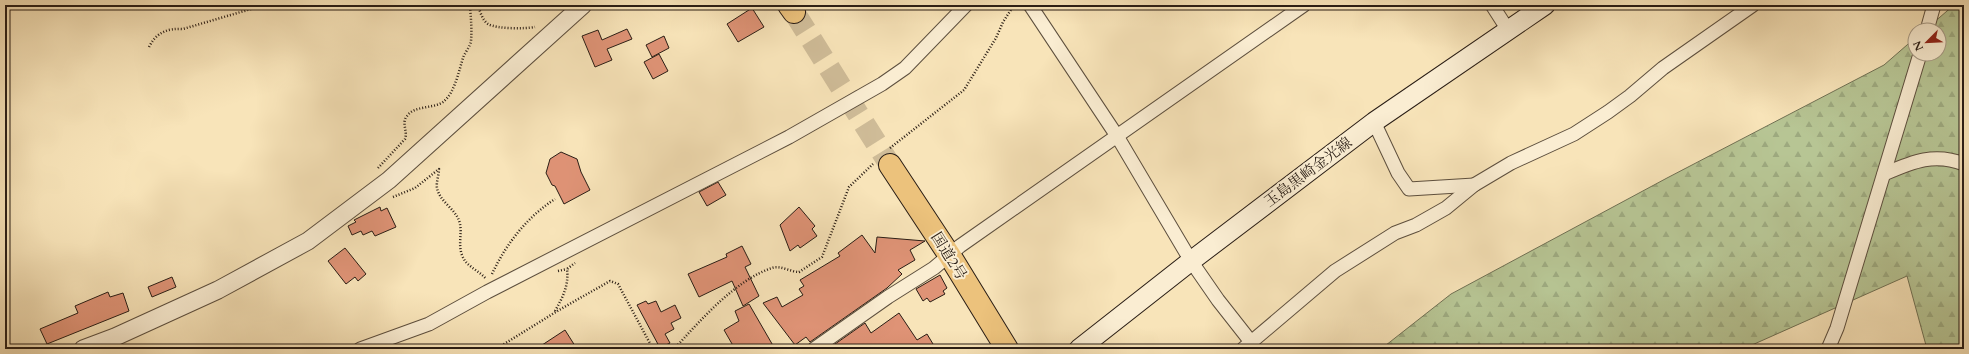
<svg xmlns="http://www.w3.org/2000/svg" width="1969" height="354" viewBox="0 0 1969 354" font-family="Cardo,'Noto Serif JP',serif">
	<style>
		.forest { fill: url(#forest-firs); stroke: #707154 }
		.building { fill: #df9376; stroke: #291d15 }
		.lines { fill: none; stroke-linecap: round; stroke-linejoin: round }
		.trunk-tunnel { stroke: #cfbc98; stroke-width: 22; stroke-dasharray: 22 11; stroke-linecap: butt }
		.minor-casing { stroke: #5d4f3e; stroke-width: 15 }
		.tertiary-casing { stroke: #5d4f3e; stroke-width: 19 }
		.secondary-casing { stroke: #291d15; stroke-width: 21 }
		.trunk-casing { stroke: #291d15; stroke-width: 24 }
		.path { stroke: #291d15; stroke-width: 2.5; stroke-dasharray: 1 2; stroke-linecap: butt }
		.minor { stroke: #faedd2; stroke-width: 13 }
		.tertiary { stroke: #faedd2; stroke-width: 17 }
		.secondary { stroke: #faedd2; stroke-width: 19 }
		.trunk { stroke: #ecc27c; stroke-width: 22 }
		.labels { text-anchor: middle; stroke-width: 4; stroke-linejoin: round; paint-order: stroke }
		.street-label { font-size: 15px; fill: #291d15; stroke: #faedd2 }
	</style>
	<defs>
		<pattern id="forest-firs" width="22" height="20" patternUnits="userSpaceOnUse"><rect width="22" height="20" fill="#b7c594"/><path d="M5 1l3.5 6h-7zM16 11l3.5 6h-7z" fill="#9da97f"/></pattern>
	</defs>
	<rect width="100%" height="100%" fill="#f8e4b9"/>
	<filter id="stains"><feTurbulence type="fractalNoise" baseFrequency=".005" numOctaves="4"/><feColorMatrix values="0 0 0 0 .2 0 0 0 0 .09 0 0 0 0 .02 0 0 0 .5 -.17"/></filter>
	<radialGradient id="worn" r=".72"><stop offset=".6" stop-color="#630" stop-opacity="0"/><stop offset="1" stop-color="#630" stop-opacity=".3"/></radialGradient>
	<!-- forest -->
	<path class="forest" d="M1954,5H1964V349H1927L1907,276L1743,349H1381L1451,294L1667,178L1884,65L1915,38V54H1939V30H1925Z"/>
	<!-- building -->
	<g class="building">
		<path d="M752,8L764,27L738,42L727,24Z"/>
		<path d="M627,29L632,39L607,49L612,60L595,67L582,36L598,30L602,40Z"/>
		<path d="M664,36L669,48L652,57L646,45Z"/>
		<path d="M659,54L668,71L653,79L644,62Z"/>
		<path d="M561,152L577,159L581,172L590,190L564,204L555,186L552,185L546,173L550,159Z"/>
		<path d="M718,182L726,195L707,206L699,192Z"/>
		<path d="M380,207L381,211L387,208L396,227L375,236L372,231L363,235L361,231L352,235L348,226L356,222L354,220Z"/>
		<path d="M799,207L815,226L812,229L817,236L800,248L798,245L790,251L780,225Z"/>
		<path d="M862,235L875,253L877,237L925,241L910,250L915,260L898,270L902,274L887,288L810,342L806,337L795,345L763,303L777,297L782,307L803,295L799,289L804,286L800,280L840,256L838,253Z"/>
		<path d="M742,246L751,264L745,267L759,296L743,306L732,281L699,297L688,274L727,257L726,254Z"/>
		<path d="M345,248L366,274L358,281L355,277L346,284L328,261Z"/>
		<path d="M940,275L947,288L943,291L945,294L930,302L927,298L923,301L916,289Z"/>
		<path d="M172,277L176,287L152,297L148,287Z"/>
		<path d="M108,292L110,297L123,293L129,311L47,344L40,329L78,313L75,306Z"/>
		<path d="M646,301L648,304L656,301L661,312L675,305L681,318L671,323L674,329L665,334L670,343L660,348L637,305Z"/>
		<path d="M749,304L775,349H735L724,330L739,321L735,311Z"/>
		<path d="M899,313L917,340L927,334L936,349H828L865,323L871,333Z"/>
		<path d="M565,330L577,349H536Z"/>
	</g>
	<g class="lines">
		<!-- trunk-tunnel -->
		<path class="trunk-tunnel" d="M794,12L890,165"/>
		<!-- minor casing -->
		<g class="minor-casing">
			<g id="minor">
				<path d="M1030,5L1117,136L1191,261L1218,300L1251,342"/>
				<path d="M1492,5L1508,30"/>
				<path d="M1927,30L1934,5"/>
				<path d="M1374,122L1398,173L1409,189L1474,185"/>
				<path d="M1884,174C1912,162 1934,152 1964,164"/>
				<path d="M360,349L429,324L487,292L789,137L882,84L905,68L966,5"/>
				<path d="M814,349L888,297L934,268L960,246L1304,5"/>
				<path d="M1243,349L1335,271L1395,233L1416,225L1446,208L1474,185L1511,163L1574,134L1608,112L1630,96L1663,68L1753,5"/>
				<path d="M1828,349L1837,328L1920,54"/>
			</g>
		</g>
		<!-- tertiary casing -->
		<g class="tertiary-casing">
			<path id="tertiary" d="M83,349L115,337L218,290L308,241L389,180L583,5"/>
		</g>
		<!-- secondary casing -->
		<g class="secondary-casing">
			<path id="secondary" d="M1079,349L1191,261L1374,122L1545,5"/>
		</g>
		<!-- trunk casing -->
		<g class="trunk-casing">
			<g id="trunk">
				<path d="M789,5L794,12"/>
				<path d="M890,165L950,256L1007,349"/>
			</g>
		</g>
		<!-- path -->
		<g class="path">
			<path d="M478,5C480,11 482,20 488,24C497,29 525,29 535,27"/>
			<path d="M149,47C156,33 167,28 183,29L251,9L278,5"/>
			<path d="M890,148L964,90L996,38L1003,22L1014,5"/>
			<path d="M378,168L405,139C408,131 401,123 407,116C415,105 433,109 443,102C455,93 459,70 463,58C465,52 470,47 471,41C472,30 471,19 470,7L475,5"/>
			<path d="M393,197L415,188L439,169C439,175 436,182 437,188C440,203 457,209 460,224C462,234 458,245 462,255C466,267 479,270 486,279"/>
			<path d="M558,271L567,269"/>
			<path d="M492,274C506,244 527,217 555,199"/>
			<path d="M555,311C563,297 569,285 567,269L575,263"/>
			<path d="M496,349L559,310L610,281L618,284L653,349"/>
			<path d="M674,349C700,321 735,280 772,268C780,265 791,272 799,272L822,257L849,187L873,164"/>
		</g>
		<!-- minor -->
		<use href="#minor" class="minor"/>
		<!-- tertiary -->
		<use href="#tertiary" class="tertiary"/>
		<!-- secondary -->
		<use href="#secondary" class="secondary"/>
		<!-- trunk -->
		<use href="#trunk" class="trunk"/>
	</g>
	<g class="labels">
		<!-- street labels -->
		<g class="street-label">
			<text transform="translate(1308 172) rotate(-37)" y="5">玉島黒崎金光線</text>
			<text transform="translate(949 256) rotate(58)" y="5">国道2号</text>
		</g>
	</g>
	<!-- margin -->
	<rect width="1969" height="354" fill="none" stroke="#f8e4b9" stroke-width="20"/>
	<rect x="6" y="6" width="1957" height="342" fill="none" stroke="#291d15" stroke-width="2"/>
	<rect x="10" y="10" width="1949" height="334" fill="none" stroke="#291d15"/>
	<!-- north arrow -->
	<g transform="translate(1927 42) rotate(246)"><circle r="19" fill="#faedd2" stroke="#a69a86"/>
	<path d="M0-3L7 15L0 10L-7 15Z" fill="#8f2418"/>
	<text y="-6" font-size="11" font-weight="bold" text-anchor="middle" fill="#291d15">N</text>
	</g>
	<rect width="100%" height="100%" filter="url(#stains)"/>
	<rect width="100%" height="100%" fill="url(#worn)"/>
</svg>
